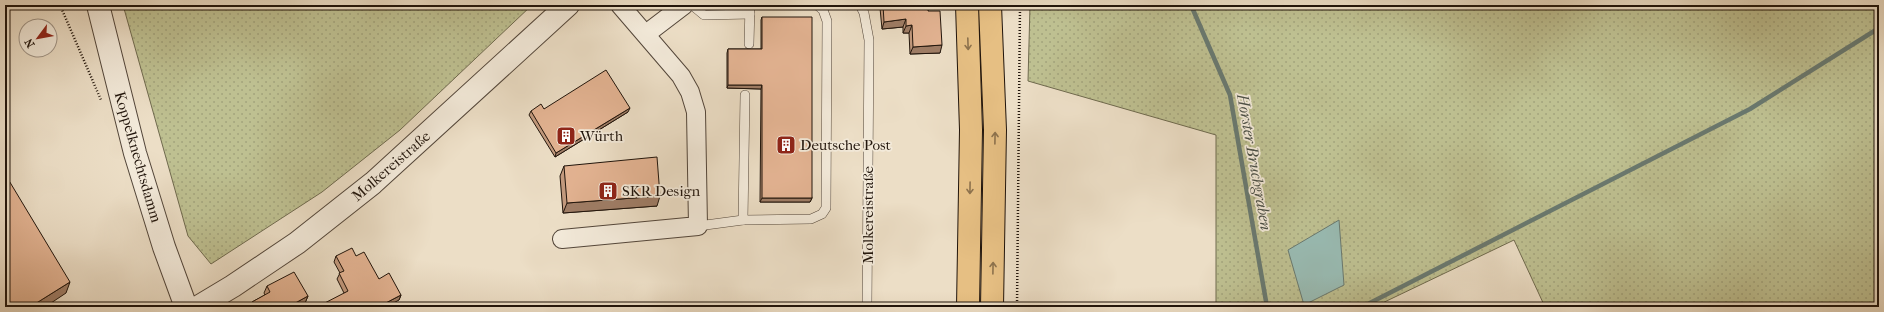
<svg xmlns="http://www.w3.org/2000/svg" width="1884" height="312" viewBox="0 0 1884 312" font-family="'IM FELL French Canon',serif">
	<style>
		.grass { fill: url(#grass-dots); stroke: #6f6a4e }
		.water { fill: #99bcb4; stroke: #697970 }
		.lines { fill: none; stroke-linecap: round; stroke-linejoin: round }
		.stream { stroke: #697970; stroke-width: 4.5 }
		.service-casing { stroke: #53463a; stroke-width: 10 }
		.minor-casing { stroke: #53463a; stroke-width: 20 }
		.tertiary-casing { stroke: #53463a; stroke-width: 24 }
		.trunk-casing { stroke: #20140b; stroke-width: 24 }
		.path { stroke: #20140b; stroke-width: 2.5; stroke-dasharray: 1 2; stroke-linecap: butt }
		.service { stroke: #f3eada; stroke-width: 9 }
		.minor { stroke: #f3eada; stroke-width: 18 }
		.tertiary { stroke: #f3eada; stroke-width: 22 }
		.trunk { stroke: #e6bf83; stroke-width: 22 }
		.wall { fill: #c39a7e; stroke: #20140b }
		.shaded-wall { fill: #9f7d66; stroke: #20140b }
		.building { fill: #e3b392; stroke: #20140b }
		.oneway { stroke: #8d724d }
		.labels { text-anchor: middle; stroke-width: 3.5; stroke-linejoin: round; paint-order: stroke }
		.poi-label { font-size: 15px; fill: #20140b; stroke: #f3eada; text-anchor: start }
		.street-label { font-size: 15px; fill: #20140b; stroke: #f3eada }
		.water-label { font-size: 16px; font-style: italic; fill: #4a4f46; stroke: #f3eada }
	</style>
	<defs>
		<pattern id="grass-dots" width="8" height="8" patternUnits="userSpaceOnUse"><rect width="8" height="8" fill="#bec091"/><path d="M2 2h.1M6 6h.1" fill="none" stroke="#a3a47c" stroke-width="1.8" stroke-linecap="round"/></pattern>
	</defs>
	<rect width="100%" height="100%" fill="#ecdec6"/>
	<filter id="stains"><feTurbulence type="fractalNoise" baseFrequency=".005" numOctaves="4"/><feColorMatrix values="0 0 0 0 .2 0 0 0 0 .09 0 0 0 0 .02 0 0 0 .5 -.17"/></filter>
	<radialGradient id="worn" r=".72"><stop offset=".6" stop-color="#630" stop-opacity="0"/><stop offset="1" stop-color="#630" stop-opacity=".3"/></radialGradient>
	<!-- grass -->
	<g class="grass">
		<path d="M123,5H532L400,130L322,192L211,264L188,236Z"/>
		<path d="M1030,5H1879V307H1545L1514,240L1374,307H1216V135L1028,81Z"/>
	</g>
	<!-- water -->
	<path class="water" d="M1339,220L1344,285L1304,305L1288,250Z"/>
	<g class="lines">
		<!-- stream -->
		<g class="stream">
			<path d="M1191,5L1230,95L1267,307"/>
			<path d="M1362,307L1750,109L1879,28"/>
		</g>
		<!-- service casing -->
		<g class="service-casing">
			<g id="service">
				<path d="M692,5L704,15L750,14"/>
				<path d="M860,5L864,13L869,40L867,307"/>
				<path d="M749,44L750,5"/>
				<path d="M743,220L745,95"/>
				<path d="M698,226L743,220L811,219L822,214L826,208L827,21L823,10L817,5"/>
			</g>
		</g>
		<!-- minor casing -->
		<g class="minor-casing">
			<g id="minor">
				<path d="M646,34L684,5"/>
				<path d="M562,239L698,226L696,112L690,92L681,76L620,5"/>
			</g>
		</g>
		<!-- tertiary casing -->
		<g class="tertiary-casing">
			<g id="tertiary">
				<path d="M98,5L135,153L164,247L186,307"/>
				<path d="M198,307L233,286L297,243L373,183L568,5"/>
			</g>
		</g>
		<!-- trunk casing -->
		<g class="trunk-casing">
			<g id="trunk">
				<path d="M967,5L971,130L968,307"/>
				<path d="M990,5L995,130L992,307"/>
			</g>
		</g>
		<!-- path -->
		<g class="path">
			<path d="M60,5L101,100"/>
			<path d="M1017,307L1020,5"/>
		</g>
		<!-- service -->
		<use href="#service" class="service"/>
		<!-- minor -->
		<use href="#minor" class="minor"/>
		<!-- tertiary -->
		<use href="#tertiary" class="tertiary"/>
		<!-- trunk -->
		<use href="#trunk" class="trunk"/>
	</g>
	<!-- wall -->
	<g class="wall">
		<path d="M881,5H928V11L940,53L910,54L909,33H903V27L882,29L880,8Z"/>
		<path d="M762,17L812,198L810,202H760L761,89L727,88V53L728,49H761V20Z"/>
		<path d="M544,109L628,112L555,157L529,115L531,111Z"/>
		<path d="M564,166L657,206L563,213L560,176Z"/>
		<path d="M336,256H356L379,279L401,295L399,300L344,293L337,279L340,273L334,262Z"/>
		<path d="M267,286L308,296L305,303L298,307H250L252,302L265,295L264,293Z"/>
	</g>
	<!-- shaded-wall -->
	<g class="shaded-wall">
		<path d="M906,19L903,27L882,29L884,22Z"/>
		<path d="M912,25L909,33H903L906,26Z"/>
		<path d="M942,45L940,53L910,54L913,47Z"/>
		<path d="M728,85H762L761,89L727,88Z"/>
		<path d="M630,108L628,112L555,157L556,153Z"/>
		<path d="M660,196L657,206L563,213L567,203Z"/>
		<path d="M762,198H812L810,202H760Z"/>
		<path d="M70,282L66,293L45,307H30Z"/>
		<path d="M401,295L399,300L386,307H378Z"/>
		<path d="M308,296L305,303L298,307H288Z"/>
	</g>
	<!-- building -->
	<g class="building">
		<path d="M883,5H928V11H940L942,45L913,47L912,25L906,26V19L884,22Z"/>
		<path d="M762,17H812V198H762V85H728V49H762Z"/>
		<path d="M606,70L630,108L556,153L531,111L541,104L544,109Z"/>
		<path d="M657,157L660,196L567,203L564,166Z"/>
		<path d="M5,174L70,282L30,307H5Z"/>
		<path d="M352,248L356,256L364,252L379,279L389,273L401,295L378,307H317L348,291L339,273L344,271L336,256Z"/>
		<path d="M294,272L308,296L288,307H254L252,302L270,292L267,286Z"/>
	</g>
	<!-- one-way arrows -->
	<defs><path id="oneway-shaft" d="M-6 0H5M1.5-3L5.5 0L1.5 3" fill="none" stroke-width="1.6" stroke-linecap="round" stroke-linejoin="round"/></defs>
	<g class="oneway">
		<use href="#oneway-shaft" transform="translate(968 44) rotate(88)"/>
		<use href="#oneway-shaft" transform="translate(995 138) rotate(-89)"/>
		<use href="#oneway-shaft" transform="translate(970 188) rotate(91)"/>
		<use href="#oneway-shaft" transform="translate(993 268) rotate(-89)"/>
	</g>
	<!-- icons -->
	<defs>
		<g id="building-square" transform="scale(1)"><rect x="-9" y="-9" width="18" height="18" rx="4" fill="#8f2418" stroke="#f3eada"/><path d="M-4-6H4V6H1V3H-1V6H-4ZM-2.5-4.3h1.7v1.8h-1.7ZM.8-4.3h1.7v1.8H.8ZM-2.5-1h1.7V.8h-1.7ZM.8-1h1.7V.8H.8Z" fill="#fff"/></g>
	</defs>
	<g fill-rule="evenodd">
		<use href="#building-square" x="566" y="136"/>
		<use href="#building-square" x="786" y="145"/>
		<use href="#building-square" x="608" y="191"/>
	</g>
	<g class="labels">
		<!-- poi labels -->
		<g class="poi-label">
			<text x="580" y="141">Würth</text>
			<text x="800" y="150">Deutsche Post</text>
			<text x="622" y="196">SKR Design</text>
		</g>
		<!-- street labels -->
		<g class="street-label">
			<text transform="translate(138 157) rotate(74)" y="5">Koppelknechtsdamm</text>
			<text transform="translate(391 166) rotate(-41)" y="5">Molkereistraße</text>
			<text transform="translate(868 215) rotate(-90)" y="5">Molkereistraße</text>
		</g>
		<!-- water labels -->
		<g class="water-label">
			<text transform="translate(1255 162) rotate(80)" y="6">Horster Bruchgraben</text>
		</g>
	</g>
	<!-- margin -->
	<rect width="1884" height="312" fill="none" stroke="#ecdec6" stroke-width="20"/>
	<rect x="6" y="6" width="1872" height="300" fill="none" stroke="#20140b" stroke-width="2"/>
	<rect x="10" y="10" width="1864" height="292" fill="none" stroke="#20140b"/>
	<!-- north arrow -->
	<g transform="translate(38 38) rotate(238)"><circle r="19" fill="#f3eada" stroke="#9f9487"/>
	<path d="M0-3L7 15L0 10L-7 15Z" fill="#8f2418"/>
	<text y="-6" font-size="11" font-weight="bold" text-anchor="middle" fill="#20140b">N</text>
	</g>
	<rect width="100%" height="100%" filter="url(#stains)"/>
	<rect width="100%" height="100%" fill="url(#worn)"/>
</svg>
